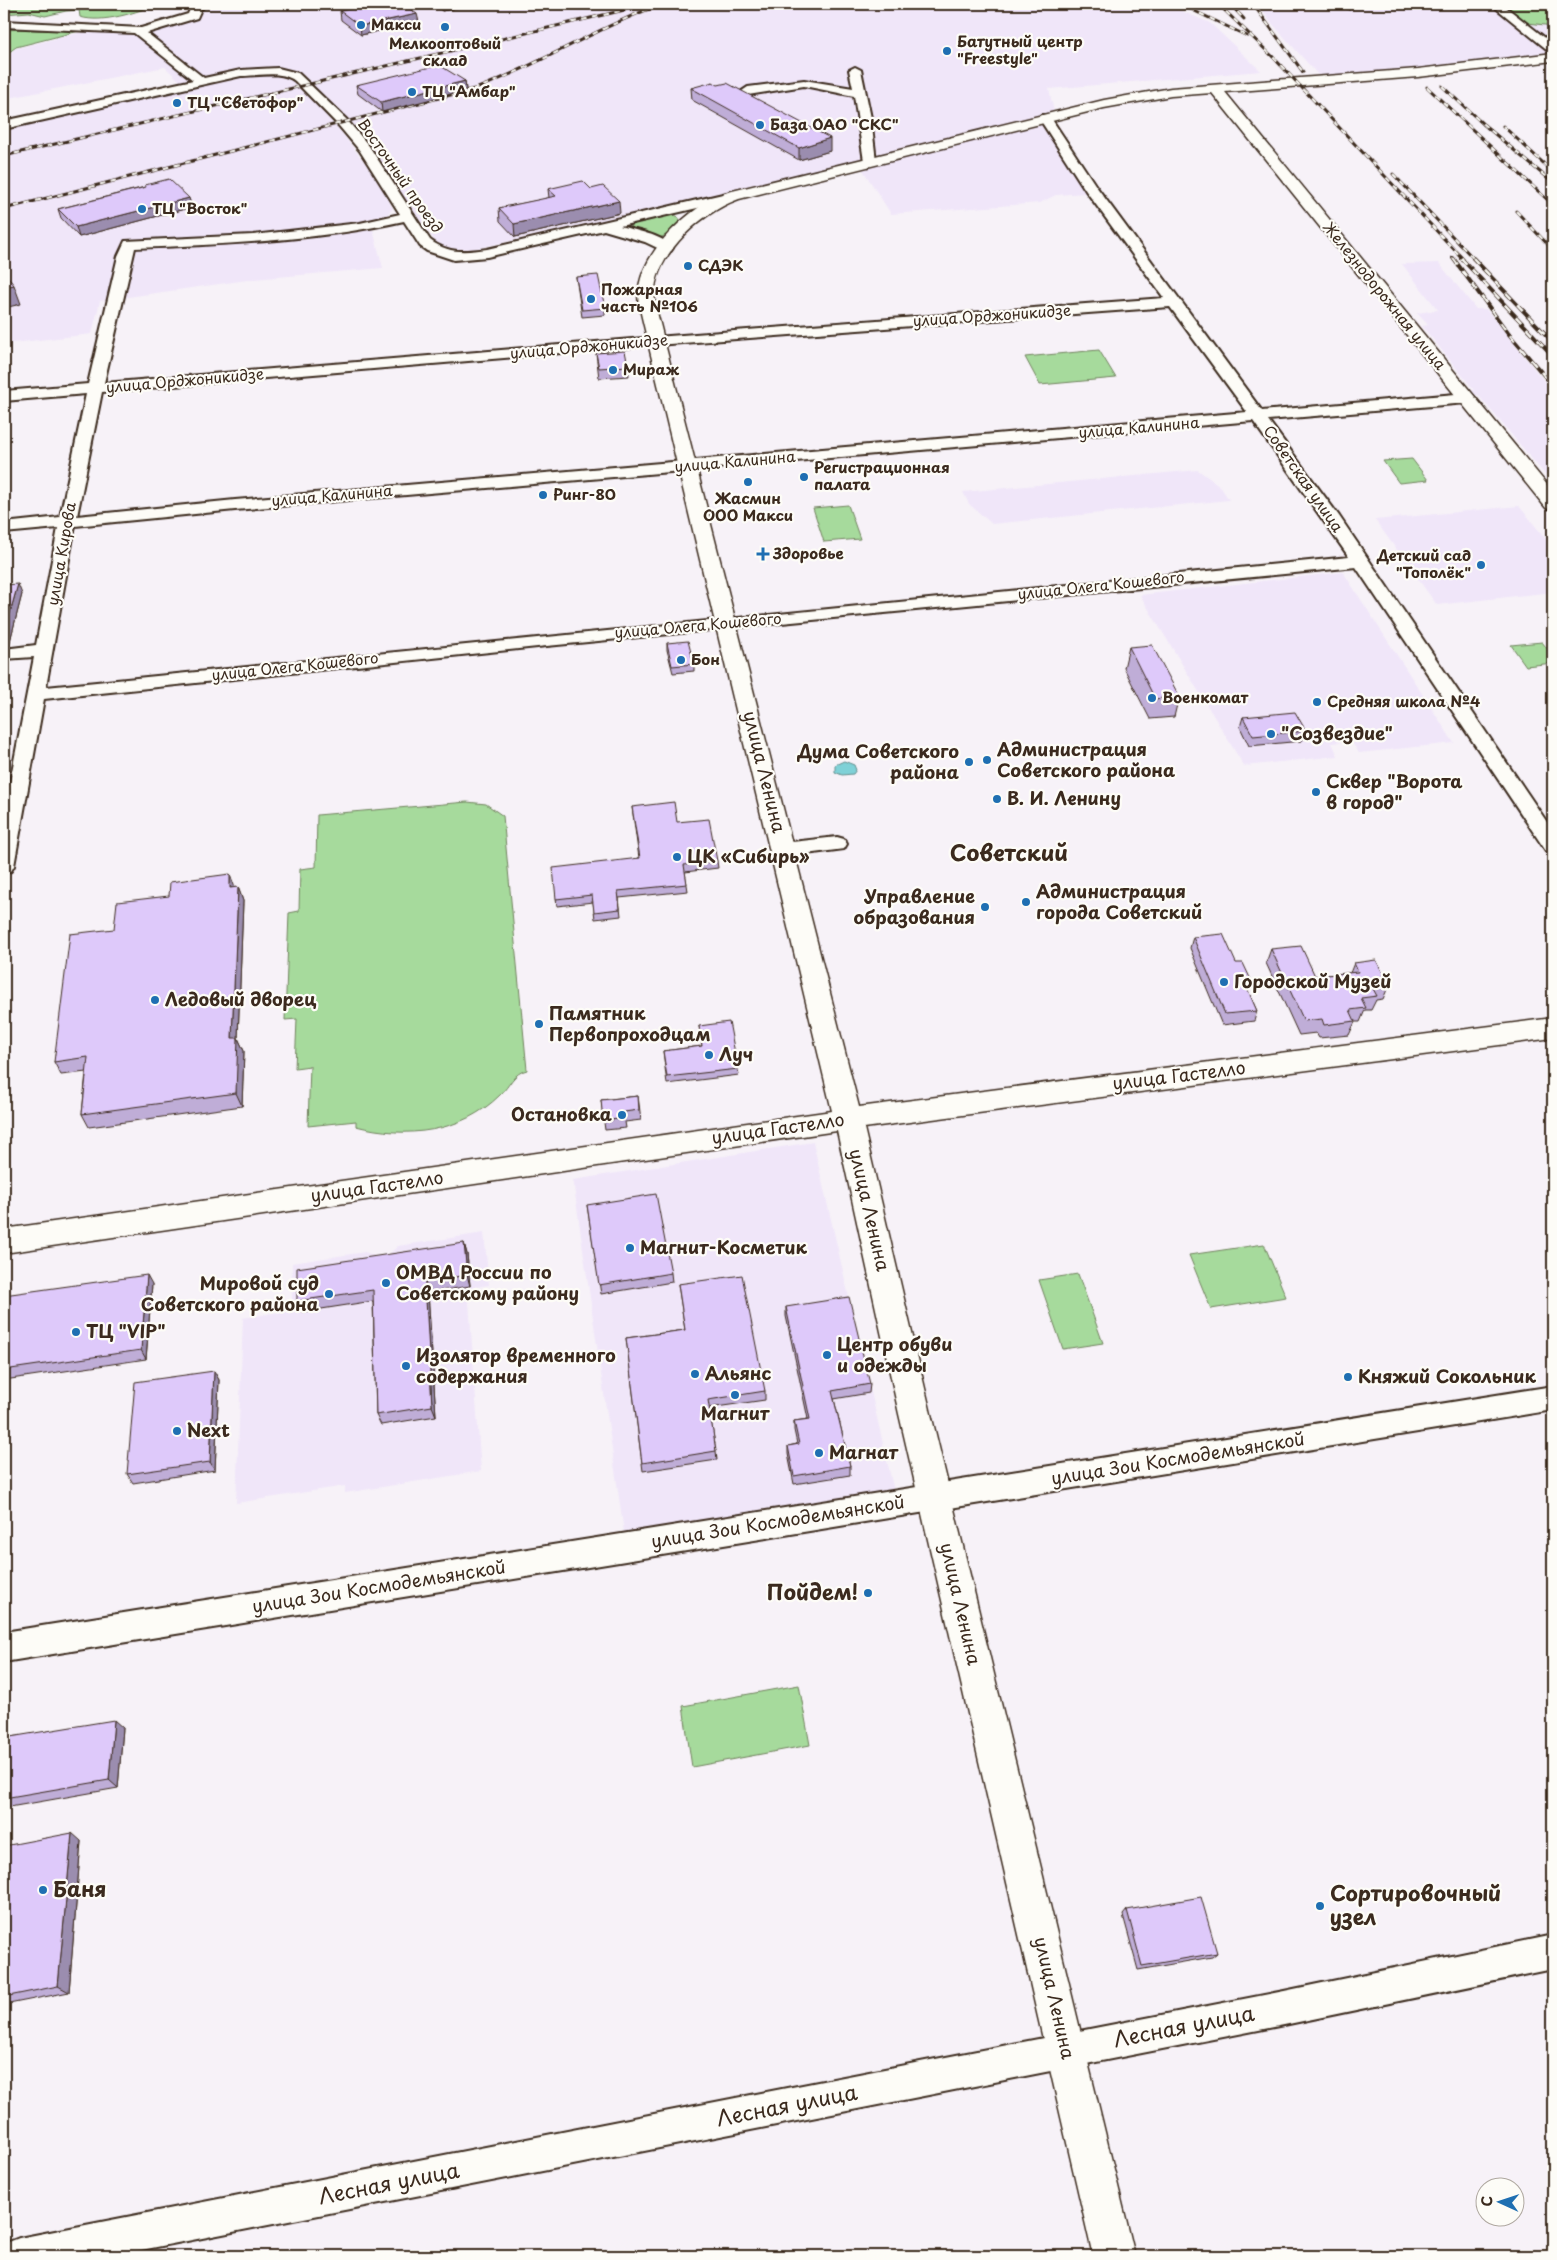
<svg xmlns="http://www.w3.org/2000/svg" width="1557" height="2260" viewBox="0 0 1557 2260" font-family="'Playpen Sans',sans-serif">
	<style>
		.built { fill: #f0e6f9 }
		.green { fill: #a6da9c; stroke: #70825d }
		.water { fill: #7fd1d7; stroke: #648e8d }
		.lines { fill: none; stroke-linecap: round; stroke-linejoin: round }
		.minor-casing { stroke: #3b2a1e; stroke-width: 4 }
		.major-casing { stroke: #3b2a1e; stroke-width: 3 }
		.minor { fill: #fdfcf7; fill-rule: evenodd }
		.major { fill: #fdfcf7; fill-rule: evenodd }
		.rail-far1-casing { stroke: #3b2a1e; stroke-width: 3 }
		.rail-casing { stroke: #3b2a1e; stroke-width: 4 }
		.rail-far1 { stroke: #fdfcf7; stroke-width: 2; stroke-dasharray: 5.5; stroke-linecap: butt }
		.rail { stroke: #fdfcf7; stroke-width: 2.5; stroke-dasharray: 8; stroke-linecap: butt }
		.wall { fill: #bfadd7; stroke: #3b2a1e }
		.shaded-wall { fill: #9b8daf; stroke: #3b2a1e }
		.building { fill: #dec9fa; stroke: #3b2a1e }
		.poi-dot { fill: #1f6fb2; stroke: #fdfcf7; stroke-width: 2 }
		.labels { text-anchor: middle; stroke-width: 4.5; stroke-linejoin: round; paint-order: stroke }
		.far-poi-label { font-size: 15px; font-weight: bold; fill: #3b2a1e; stroke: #fdfcf7; text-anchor: start }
		.far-street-label { font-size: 15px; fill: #3b2a1e; stroke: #fdfcf7 }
		.poi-label { font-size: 18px; font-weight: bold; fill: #3b2a1e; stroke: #fdfcf7; text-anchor: start }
		.street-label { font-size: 18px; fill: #3b2a1e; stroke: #fdfcf7 }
		.near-poi-label { font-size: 21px; font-weight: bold; fill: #3b2a1e; stroke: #fdfcf7; text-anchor: start }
		.near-street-label { font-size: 21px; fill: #3b2a1e; stroke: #fdfcf7 }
		.district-label { font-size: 22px; font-weight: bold; fill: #3b2a1e; stroke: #fdfcf7 }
	</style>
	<rect width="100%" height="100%" fill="#f7f2f8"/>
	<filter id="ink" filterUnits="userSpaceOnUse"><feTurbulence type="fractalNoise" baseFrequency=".02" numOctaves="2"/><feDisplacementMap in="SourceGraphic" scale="10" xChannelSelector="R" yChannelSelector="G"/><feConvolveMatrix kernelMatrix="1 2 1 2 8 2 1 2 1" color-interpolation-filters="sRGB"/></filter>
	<g filter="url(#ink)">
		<!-- built -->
		<g class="built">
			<path d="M221,4H1165L1210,23L1261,71L1049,89L1054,112L674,205L461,252L445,249L438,245L413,211L378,157L354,127L304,76L296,72L277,68L249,69L182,83L165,67L4,99V57L17,48L87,31L120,32L195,13L200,8Z"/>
			<path d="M1259,4H1553V62H1548L1538,57L1475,64L1320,77L1269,20Z"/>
			<path d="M275,74L284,75L291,80L337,127L373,173L393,208L373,230L383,268L254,279L100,301L92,334L4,344V129L228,78Z"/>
			<path d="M1041,121L1086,193L1056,195L1040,203L891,214L861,167Z"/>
			<path d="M1439,263L1476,309H1486L1553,392V484L1478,395H1474L1470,391L1474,390L1422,326L1428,325L1417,313L1438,310L1402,264Z"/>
			<path d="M1198,470L1220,486L1229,500L992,524L969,504L963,492Z"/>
			<path d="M1519,506L1553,548V592L1437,605L1375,520Z"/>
			<path d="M1343,572L1454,743L1359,753L1351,741L1332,743L1338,756L1244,766L1140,595Z"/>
			<path d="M813,1142L894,1491L625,1539L573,1180Z"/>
			<path d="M484,1233L489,1285L468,1288L481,1471L345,1493V1486L236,1503L243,1318L292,1310V1263L365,1252L375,1256L389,1254L398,1246Z"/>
		</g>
		<!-- green -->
		<g class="green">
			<path d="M4,4H158C137,12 103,24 80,17L79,10L66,11L45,16L29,12L4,14Z"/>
			<path d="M1503,4H1553V26L1528,23Z"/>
			<path d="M25,29C45,33 64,27 83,30L16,47L4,56V30Z"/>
			<path d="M669,215L677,216L681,221C674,228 669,236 658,238L630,228V225L634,223Z"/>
			<path d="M1099,350L1116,378L1040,385L1025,357Z"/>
			<path d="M1412,459L1428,480L1399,483L1383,461Z"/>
			<path d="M848,505L860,539L824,542L813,508Z"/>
			<path d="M1542,642L1553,656V663L1526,666L1511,645Z"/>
			<path d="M467,802L486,804L503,816L527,1070C513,1073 510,1086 500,1095C462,1133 406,1139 356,1126V1121L308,1126L310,1066L295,1068L297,1019L285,1020L289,913L299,911L300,869L316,867L317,815Z"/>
			<path d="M1264,1244L1286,1297L1211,1309L1189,1255Z"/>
			<path d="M1078,1274L1103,1343L1063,1349L1039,1280Z"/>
			<path d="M799,1685L810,1745L692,1767L683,1706Z"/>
		</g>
		<!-- water -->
		<path class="water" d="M844,761L854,765L856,770L853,774L842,775L835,772V765Z"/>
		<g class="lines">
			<!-- minor casing -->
			<g class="minor-casing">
				<g id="minor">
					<path d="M194,4H208L201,9L197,18L147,33L204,78L241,70L278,68L298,73L347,120L369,146L430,240C448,254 466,252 487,249L727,193L733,197L732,200L620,226C636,231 661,234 673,248L671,251L666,252L645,242L604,230L487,257L454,260L427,251L420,246L404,221C316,241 226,244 135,248L104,383L656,337L1164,298L1086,191L1039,118L1041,115H1049L1096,186L1262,411L1467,393L1472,395L1475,398L1472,401L1467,403L1268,420L1339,516L1553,831V853L1546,851L1356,567L547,646L44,699L14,866L11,871L4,873V813L34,657L4,659V649L36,645L58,528L4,533V523L60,517L86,394L4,401V391L88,384L118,256L125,241L253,235L360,223L400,214L360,151L339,126L295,81C281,70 258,76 241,76L4,129V121L193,80L134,33L4,27V21L141,28L188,14L191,7ZM1170,307L1247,412L235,500L77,516L102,392L656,345ZM1253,421L1349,557L46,687L75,526L235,510Z"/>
					<path d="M1491,4H1502L1553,44V52L1549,51Z"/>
					<path d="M855,67L861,70L871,118L876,161L870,165L864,161L854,96L804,86L748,95L742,91L748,87L804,80L853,88L849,70Z"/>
					<path d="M837,837L844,839L847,844L844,849L783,857L776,855L773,850L776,845L783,843Z"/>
					<path d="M1553,1386V1410L4,1662V1632Z"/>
					<path d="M1553,1935V1969L1284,2025L111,2256H4L6,2243L19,2238L1284,1991Z"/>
				</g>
			</g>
			<!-- major casing -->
			<g class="major-casing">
				<path id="major" d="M1553,53V61L1418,77L1225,92L1553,492V510L1546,508L1212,93L1171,96L1104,108L739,199C699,213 645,262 656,308L859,1107L1553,1018V1038L864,1128L931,1414L1135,2256H1093L899,1414L837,1131L4,1253V1229L832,1111L639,305C631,259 689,206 728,192L1104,100L1171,88L1418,69Z"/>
			</g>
			<!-- minor -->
			<use href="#minor" class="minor"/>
			<!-- major -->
			<use href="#major" class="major"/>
			<!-- rail-far1 casing -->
			<g class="rail-far1-casing">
				<g id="rail-far1">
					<path d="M1180,4L1247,36"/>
					<path d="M1218,4L1272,56L1463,259"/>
					<path d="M1230,4L1244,19"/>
					<path d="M1253,4L1303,72"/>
					<path d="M1342,4L1349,9"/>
					<path d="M1442,86L1483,124L1553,183"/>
					<path d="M1427,87L1553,205"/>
					<path d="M1503,126L1553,172"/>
					<path d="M4,156L633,8"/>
					<path d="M1393,174L1474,259"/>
					<path d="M4,209L478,88C541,64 598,27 662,4"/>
					<path d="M1516,211L1553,250"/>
				</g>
			</g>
			<!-- rail casing -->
			<g class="rail-casing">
				<g id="rail">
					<path d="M1453,258L1508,333L1553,386"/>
					<path d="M1461,258L1553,356"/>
					<path d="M1473,258L1553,342"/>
				</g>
			</g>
			<!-- rail-far1 -->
			<use href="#rail-far1" class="rail-far1"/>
			<!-- rail -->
			<use href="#rail" class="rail"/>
		</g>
		<!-- wall -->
		<g class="wall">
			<path d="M432,4H477L442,11Z"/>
			<path d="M340,11L419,22L361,35L341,20Z"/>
			<path d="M465,81L466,90L382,112L358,94L356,85Z"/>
			<path d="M691,88L830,151L799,160L692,100Z"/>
			<path d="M145,185L192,207L79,237L61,218L58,209L145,187Z"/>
			<path d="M548,189L620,213L515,237L500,221L499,208L549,198Z"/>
			<path d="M576,277L605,308V315L582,317Z"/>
			<path d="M596,353L628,366L629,376L599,378Z"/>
			<path d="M4,585L22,594L9,645H4Z"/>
			<path d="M667,643L694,664V671L673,673L667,650Z"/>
			<path d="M1129,647L1179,696L1174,717L1150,719L1124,668Z"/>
			<path d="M1243,717L1306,731L1302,741L1249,746L1240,727Z"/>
			<path d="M632,807L677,822L717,861L718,868L685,872L688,891L619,898L621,916L595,919L593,902L557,906L556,899L639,858Z"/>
			<path d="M238,887L243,901L238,1038L244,1051L242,1106L89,1127L82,1114L86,1072L61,1075L54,1062L114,929L235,888Z"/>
			<path d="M1193,937L1236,963L1251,980L1247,989L1257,1011L1254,1021L1222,1025L1190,948Z"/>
			<path d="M1271,949L1315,976L1350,973L1354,963L1389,985L1383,999L1376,1000L1371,1010H1365L1360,1022H1355L1349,1035L1319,1038L1316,1033L1299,1035L1266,963Z"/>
			<path d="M699,1026L738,1069L739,1075L667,1084L663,1051L702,1046Z"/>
			<path d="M638,1096L641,1120L625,1122L626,1128L605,1130L601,1100Z"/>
			<path d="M587,1205L671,1273L672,1282L601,1294Z"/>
			<path d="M464,1243L467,1254L470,1286L428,1293L436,1416L381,1425L376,1415L373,1301L302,1312L297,1301Z"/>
			<path d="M152,1284L146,1359L4,1380V1295Z"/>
			<path d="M678,1284L765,1391V1400L709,1408L716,1451L717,1460L643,1471L626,1338L685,1330Z"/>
			<path d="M786,1307L870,1384L869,1393L834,1399L850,1466V1475L794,1484L788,1454V1446L797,1444L794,1430V1421L808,1419L786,1316Z"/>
			<path d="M214,1371L219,1380L215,1470L133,1483L127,1474Z"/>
			<path d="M123,1728L118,1788L4,1808V1738Z"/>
			<path d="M81,1841L69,1992L4,2005V1846Z"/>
			<path d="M1127,1910L1217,1953L1212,1957L1138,1970L1123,1915Z"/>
		</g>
		<!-- shaded-wall -->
		<g class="shaded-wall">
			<path d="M441,4H477L442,11Z"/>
			<path d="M417,14L419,22L361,35L360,26Z"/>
			<path d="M465,81L466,90L382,112L381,102Z"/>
			<path d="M830,138V151L799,160V148Z"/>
			<path d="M189,198L192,207L79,237L76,227Z"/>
			<path d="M619,201L620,213L515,237L514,224Z"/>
			<path d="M14,285L21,304L4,308V287Z"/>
			<path d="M18,584L22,594L9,645L4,634Z"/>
			<path d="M230,874L235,888H230Z"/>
			<path d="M238,887L243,901L238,1038L244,1051L242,1106L236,1093L232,1038Z"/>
			<path d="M464,1243L467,1254L470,1286L467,1275Z"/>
			<path d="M147,1275L152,1284L146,1359L141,1350Z"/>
			<path d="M425,1282L428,1293L436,1416L432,1406Z"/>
			<path d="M214,1371L219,1380L215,1470L210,1462Z"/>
			<path d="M114,1720L123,1728L118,1788L109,1780Z"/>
			<path d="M72,1833L81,1841L69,1992L58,1986Z"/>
		</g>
		<!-- building -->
		<g class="building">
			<path d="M373,4H403L417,14L360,26L340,11Z"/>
			<path d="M439,65L465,81L381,102L356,85Z"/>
			<path d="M713,82L718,85L727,83L830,138L799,148L691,88Z"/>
			<path d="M169,179L189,198L76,227L58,209L146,187L145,185Z"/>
			<path d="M583,181L591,189L603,186L619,201L514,224L499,208L556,196L548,189Z"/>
			<path d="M4,272L14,285L4,287Z"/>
			<path d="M598,275L605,308L582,310L576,277Z"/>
			<path d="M625,351L628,366L599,368L596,353Z"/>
			<path d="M18,584L4,634V585Z"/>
			<path d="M688,641L694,664L672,666L667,643Z"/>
			<path d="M1152,645L1179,696L1155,699L1129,647Z"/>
			<path d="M1295,712L1306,731L1253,736L1243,717Z"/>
			<path d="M674,802L677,822L709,819L717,861L684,865L687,884L618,891L620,909L594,912L592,895L556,899L553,868L640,858L632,807Z"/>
			<path d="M230,874V888L238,887L232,1038H238L236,1093L82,1114L88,1057L54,1062L70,934L114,929L117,902L169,896L170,882Z"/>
			<path d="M1223,934L1236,963H1243L1251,980L1244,981L1257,1011L1225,1014L1193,937Z"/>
			<path d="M1301,946L1315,976L1358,972L1354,963L1376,960L1389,985L1372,987L1377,996L1361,998L1366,1008L1350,1010L1355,1021L1324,1025L1322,1019L1304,1021L1271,949Z"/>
			<path d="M729,1022L738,1069L667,1077L663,1051L702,1046L699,1026Z"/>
			<path d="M638,1096L639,1110L624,1112L625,1118L603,1121L601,1100Z"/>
			<path d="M656,1194L671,1273L599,1285L587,1205Z"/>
			<path d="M464,1243L467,1275L425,1282L432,1406L376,1415L373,1290L297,1301V1268Z"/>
			<path d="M147,1275L141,1350L4,1370V1295Z"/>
			<path d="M742,1275L765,1391L708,1400L716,1451L642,1463L626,1338L685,1330L678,1284Z"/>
			<path d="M849,1297L870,1384L832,1391L850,1466L794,1476L788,1446L799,1444L794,1421L810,1419L786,1307Z"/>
			<path d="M214,1371L210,1462L127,1474L135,1382Z"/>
			<path d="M114,1720L109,1780L4,1798V1738Z"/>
			<path d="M72,1833L58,1986L4,1997V1846Z"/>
			<path d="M1201,1897L1217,1953L1142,1966L1127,1910Z"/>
		</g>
	</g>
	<!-- markers -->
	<g class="poi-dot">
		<circle cx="361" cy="25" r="5"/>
		<circle cx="445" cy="27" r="5"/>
		<circle cx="947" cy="51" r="5"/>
		<circle cx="412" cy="92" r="5"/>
		<circle cx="177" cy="103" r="5"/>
		<circle cx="760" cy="125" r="5"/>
		<circle cx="142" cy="209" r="5"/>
		<circle cx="688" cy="266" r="5"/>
		<circle cx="591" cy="299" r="5"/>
		<circle cx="613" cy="370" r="5"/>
		<circle cx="804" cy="477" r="5"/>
		<circle cx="748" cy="482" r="5"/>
		<circle cx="543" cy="495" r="5"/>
		<path d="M760.5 546.5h5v5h5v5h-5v5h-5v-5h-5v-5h5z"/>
		<circle cx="1481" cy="565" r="5"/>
		<circle cx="681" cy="660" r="5"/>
		<circle cx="1152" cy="698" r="5"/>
		<circle cx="1317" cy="702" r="5"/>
		<circle cx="1271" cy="734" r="5"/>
		<circle cx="987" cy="760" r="5"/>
		<circle cx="969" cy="762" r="5"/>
		<circle cx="1316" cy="792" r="5"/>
		<circle cx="997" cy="799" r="5"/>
		<circle cx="677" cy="857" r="5"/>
		<circle cx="1026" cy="902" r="5"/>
		<circle cx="985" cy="907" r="5"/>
		<circle cx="1224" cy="982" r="5"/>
		<circle cx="155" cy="1000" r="5"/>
		<circle cx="539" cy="1024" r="5"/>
		<circle cx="709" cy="1055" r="5"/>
		<circle cx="622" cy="1115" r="5"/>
		<circle cx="630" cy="1248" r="5"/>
		<circle cx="386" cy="1283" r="5"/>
		<circle cx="329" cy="1294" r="5"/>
		<circle cx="76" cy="1332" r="5"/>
		<circle cx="827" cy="1355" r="5"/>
		<circle cx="406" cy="1366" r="5"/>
		<circle cx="695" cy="1374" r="5"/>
		<circle cx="1348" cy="1377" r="5"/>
		<circle cx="735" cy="1395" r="5"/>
		<circle cx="177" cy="1431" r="5"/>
		<circle cx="819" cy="1453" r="5"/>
		<circle cx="868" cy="1593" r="5"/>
		<circle cx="43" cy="1890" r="5"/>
		<circle cx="1320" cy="1906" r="5"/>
	</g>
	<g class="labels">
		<!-- far-poi labels -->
		<g class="far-poi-label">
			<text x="371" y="30">Макси</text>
			<text x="957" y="47">Батутный центр<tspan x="957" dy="17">"Freestyle"</tspan></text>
			<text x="445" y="49" text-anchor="middle">Мелкооптовый<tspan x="445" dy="17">склад</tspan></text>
			<text x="422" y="97">ТЦ "Амбар"</text>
			<text x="187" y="108">ТЦ "Светофор"</text>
			<text x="770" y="130">База ОАО "СКС"</text>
			<text x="152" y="214">ТЦ "Восток"</text>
			<text x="698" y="271">СДЭК</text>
			<text x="601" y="295">Пожарная<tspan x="601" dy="17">часть №106</tspan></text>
			<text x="623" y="375">Мираж</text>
			<text x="814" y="473">Регистрационная<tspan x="814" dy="17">палата</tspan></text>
			<text x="553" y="500">Ринг-80</text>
			<text x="748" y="504" text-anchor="middle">Жасмин<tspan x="748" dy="17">ООО Макси</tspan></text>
			<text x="773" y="559">Здоровье</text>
			<text x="1471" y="561" text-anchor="end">Детский сад<tspan x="1471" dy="17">"Тополёк"</tspan></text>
			<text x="691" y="665">Бон</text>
			<text x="1162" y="703">Военкомат</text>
			<text x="1327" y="707">Средняя школа №4</text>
		</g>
		<!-- far-street labels -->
		<g class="far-street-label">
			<text transform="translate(400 176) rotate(55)" y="5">Восточный проезд</text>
			<text transform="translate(1384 296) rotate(51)" y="5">Железнодорожная улица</text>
			<text transform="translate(992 316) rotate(-4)" y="5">улица Орджоникидзе</text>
			<text transform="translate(589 347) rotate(-5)" y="5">улица Орджоникидзе</text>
			<text transform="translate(185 381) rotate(-5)" y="5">улица Орджоникидзе</text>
			<text transform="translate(1139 428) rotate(-5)" y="5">улица Калинина</text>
			<text transform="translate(735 462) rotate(-5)" y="5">улица Калинина</text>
			<text transform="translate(1303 479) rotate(55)" y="5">Советская улица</text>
			<text transform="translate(332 496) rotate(-5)" y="5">улица Калинина</text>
			<text transform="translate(62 554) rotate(-80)" y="5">улица Кирова</text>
			<text transform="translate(1101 586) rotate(-6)" y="5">улица Олега Кошевого</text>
			<text transform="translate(698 626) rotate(-5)" y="5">улица Олега Кошевого</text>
			<text transform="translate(295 667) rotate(-6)" y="5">улица Олега Кошевого</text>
		</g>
		<!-- poi labels -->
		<g class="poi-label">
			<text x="1281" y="740">"Созвездие"</text>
			<text x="997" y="756">Администрация<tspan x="997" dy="21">Советского района</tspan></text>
			<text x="959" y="758" text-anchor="end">Дума Советского<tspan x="959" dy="21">района</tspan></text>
			<text x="1326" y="788">Сквер "Ворота<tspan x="1326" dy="21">в город"</tspan></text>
			<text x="1007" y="805">В. И. Ленину</text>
			<text x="687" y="863">ЦК «Сибирь»</text>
			<text x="1036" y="898">Администрация<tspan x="1036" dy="21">города Советский</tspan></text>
			<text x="975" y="903" text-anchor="end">Управление<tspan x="975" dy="21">образования</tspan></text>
			<text x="1234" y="988">Городской Музей</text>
			<text x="165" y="1006">Ледовый дворец</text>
			<text x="549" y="1020">Памятник<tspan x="549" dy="21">Первопроходцам</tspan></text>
			<text x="719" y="1061">Луч</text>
			<text x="612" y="1121" text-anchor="end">Остановка</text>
			<text x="640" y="1254">Магнит-Косметик</text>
			<text x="396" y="1279">ОМВД России по<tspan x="396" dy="21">Советскому району</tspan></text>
			<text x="319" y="1290" text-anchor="end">Мировой суд<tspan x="319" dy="21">Советского района</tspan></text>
			<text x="86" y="1338">ТЦ "VIP"</text>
			<text x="837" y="1351">Центр обуви<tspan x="837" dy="21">и одежды</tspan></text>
			<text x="416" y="1362">Изолятор временного<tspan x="416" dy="21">содержания</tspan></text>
			<text x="705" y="1380">Альянс</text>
			<text x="1358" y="1383">Княжий Сокольник</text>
			<text x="735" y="1420" text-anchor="middle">Магнит</text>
			<text x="187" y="1437">Next</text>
			<text x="829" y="1459">Магнат</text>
		</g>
		<!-- street labels -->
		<g class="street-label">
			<text transform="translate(764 772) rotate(76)" y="6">улица Ленина</text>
			<text transform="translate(1179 1076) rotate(-7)" y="6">улица Гастелло</text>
			<text transform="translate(778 1129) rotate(-8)" y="6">улица Гастелло</text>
			<text transform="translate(377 1187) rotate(-8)" y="6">улица Гастелло</text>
			<text transform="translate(869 1210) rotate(77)" y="6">улица Ленина</text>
			<text transform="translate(1178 1459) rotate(-9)" y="6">улица Зои Космодемьянской</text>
			<text transform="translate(778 1522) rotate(-9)" y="6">улица Зои Космодемьянской</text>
			<text transform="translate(379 1587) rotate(-9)" y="6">улица Зои Космодемьянской</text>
			<text transform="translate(960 1604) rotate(77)" y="6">улица Ленина</text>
			<text transform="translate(1054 1998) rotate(77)" y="6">улица Ленина</text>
		</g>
		<!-- near-poi labels -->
		<g class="near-poi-label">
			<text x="858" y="1600" text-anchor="end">Пойдем!</text>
			<text x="53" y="1897">Баня</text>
			<text x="1330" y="1901">Сортировочный<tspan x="1330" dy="24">узел</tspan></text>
		</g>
		<!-- near-street labels -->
		<g class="near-street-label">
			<text transform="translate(1184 2027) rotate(-11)" y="7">Лесная улица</text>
			<text transform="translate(787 2106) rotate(-11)" y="7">Лесная улица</text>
			<text transform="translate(389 2184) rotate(-11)" y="7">Лесная улица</text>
		</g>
		<!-- district labels -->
		<g class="district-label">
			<text x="1009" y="861">Советский</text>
		</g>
	</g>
	<!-- margin -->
	<rect width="1557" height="2260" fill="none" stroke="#fdfcf7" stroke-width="20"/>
	<rect x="10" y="10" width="1537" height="2240" fill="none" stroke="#3b2a1e" stroke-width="2" filter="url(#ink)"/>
	<!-- north arrow -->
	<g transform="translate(1500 2202) rotate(273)"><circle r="24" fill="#fdfcf7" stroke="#afa8a0"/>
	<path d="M0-4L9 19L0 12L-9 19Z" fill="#1f6fb2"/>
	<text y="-8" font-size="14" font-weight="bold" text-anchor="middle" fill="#3b2a1e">С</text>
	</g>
</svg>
